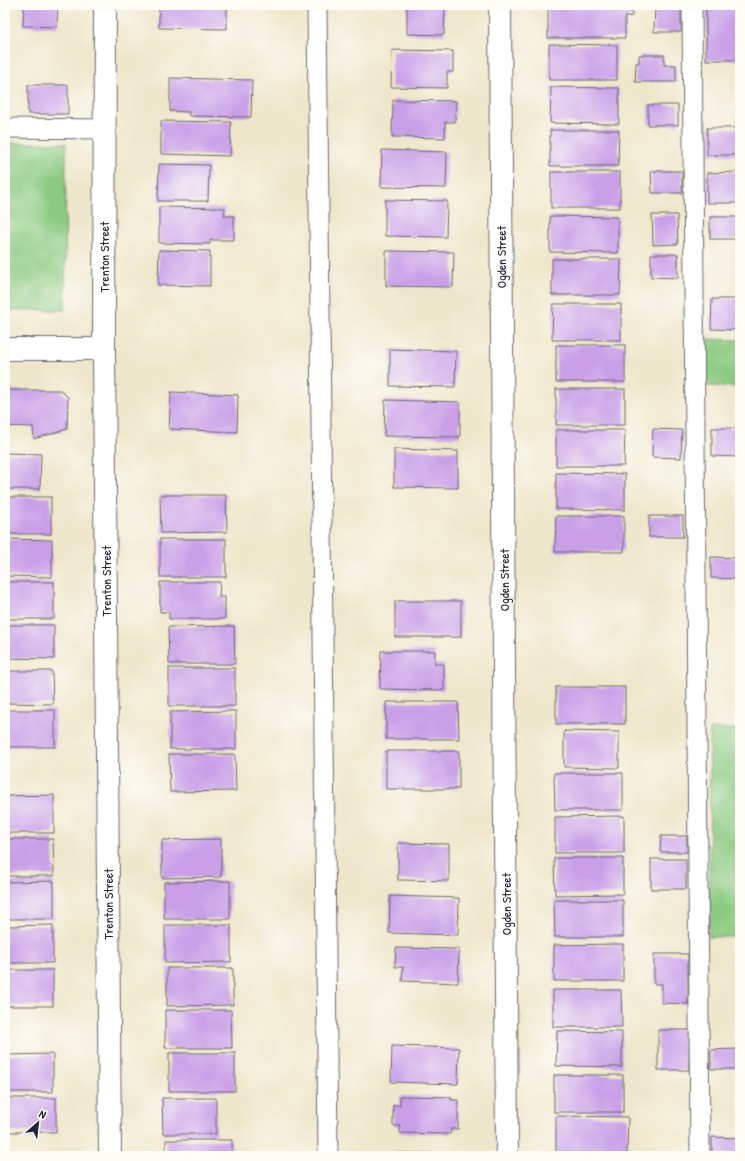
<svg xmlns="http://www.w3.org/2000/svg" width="745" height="1161" viewBox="0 0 745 1161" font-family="'Patrick Hand',sans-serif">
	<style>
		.green { fill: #8bca81; stroke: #56765e }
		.building { fill: #c9a0e8 }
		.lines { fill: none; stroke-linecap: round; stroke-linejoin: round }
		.service-casing { stroke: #6a676d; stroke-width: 21 }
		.minor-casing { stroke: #6a676d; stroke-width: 24 }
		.service { stroke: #fff; stroke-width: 19 }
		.minor { stroke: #fff; stroke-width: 22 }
		.labels { text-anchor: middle; stroke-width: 3; stroke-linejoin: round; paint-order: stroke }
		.street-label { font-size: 13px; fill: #22223b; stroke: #fdfcf7 }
	</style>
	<rect width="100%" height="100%" fill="#fdfcf7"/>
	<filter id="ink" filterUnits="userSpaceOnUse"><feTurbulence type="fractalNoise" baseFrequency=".025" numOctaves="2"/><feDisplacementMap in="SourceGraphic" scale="8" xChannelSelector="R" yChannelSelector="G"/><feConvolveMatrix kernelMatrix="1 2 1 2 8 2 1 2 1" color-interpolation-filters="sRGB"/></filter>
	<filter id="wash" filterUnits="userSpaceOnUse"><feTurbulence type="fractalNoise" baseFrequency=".012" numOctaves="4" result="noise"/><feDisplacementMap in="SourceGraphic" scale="16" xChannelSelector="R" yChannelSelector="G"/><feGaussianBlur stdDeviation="0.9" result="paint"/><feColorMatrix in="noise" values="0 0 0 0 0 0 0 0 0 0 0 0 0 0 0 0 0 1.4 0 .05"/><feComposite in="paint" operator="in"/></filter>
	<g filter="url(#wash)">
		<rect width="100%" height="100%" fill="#efe7cb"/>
		<!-- green -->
		<g class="green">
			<path d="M5,143H66L65,310H5Z"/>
			<path d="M707,339L740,340V387L707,386Z"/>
			<path d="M710,729H740V937H709Z"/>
		</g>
		<g id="blocks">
			<!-- building -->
			<g class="building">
				<path d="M24,5H58L57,27L23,26Z"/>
				<path d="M159,5H227V29L159,28Z"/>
				<path d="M407,5H445L444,35L407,34Z"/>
				<path d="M548,5H632V16L625,17V38H548Z"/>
				<path d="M655,5H681V32H654Z"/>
				<rect x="706" y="5" width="34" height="55"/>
				<path d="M549,44L617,45V80H549Z"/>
				<path d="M392,50L453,51V72H447V88L391,87Z"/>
				<path d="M639,55H664V65H676V82H635L636,63H639Z"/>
				<path d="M170,78L252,80L251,117L189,116V112L170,111Z"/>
				<rect x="28" y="85" width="40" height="29"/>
				<path d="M551,87L619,88V124L550,123Z"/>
				<path d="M393,100L456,101L455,122H445V138L392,137Z"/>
				<rect x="648" y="105" width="30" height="20"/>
				<path d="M161,121L231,122L230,156L161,154Z"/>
				<rect x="707" y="128" width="33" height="27"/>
				<path d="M550,130H619L618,166H550Z"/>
				<path d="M382,150L447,152L446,188L381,187Z"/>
				<path d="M159,164L209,165L208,201H158Z"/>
				<path d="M651,171H682V193H652Z"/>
				<rect x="551" y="172" width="69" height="36"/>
				<path d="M740,172V203H707V173Z"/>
				<path d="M385,200L447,201L446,237L385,236Z"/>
				<path d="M159,207L225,208L224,216H234V240H210V244L159,243Z"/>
				<path d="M652,215H677L678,244L653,245Z"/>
				<path d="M550,216L618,217V253L550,252Z"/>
				<rect x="710" y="217" width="30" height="22"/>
				<path d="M159,250L210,251V286L158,285Z"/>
				<path d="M386,251L454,252L453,287L386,286Z"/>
				<path d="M651,254H678V278L651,277Z"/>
				<path d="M552,259H621L620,295H552Z"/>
				<path d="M712,299H740V330L711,329Z"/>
				<path d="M553,304H621V340H552Z"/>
				<rect x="556" y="345" width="69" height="37"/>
				<path d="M390,349L456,351L455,387L390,386Z"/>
				<rect x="556" y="389" width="69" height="36"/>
				<path d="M5,390H60L68,397L67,429L34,439L33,427L5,426Z"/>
				<path d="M171,392L238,395L237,432L169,429Z"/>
				<path d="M385,400L460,402V437L384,436Z"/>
				<path d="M712,428H740V457L712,456Z"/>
				<path d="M653,429L682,430L681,458L652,457Z"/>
				<path d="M556,430H625L624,466H556Z"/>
				<path d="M394,449L458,451V488L394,487Z"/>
				<path d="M5,453L41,454L40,489H5Z"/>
				<path d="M556,473L625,474V510L556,509Z"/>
				<path d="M160,495H226L227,532L161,533Z"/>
				<rect x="5" y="497" width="46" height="37"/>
				<path d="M556,516H624V552H555Z"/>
				<rect x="649" y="516" width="34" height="21"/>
				<path d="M5,539L52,540V577L5,576Z"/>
				<rect x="160" y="539" width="66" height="38"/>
				<path d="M711,557L740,558V579L711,578Z"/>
				<rect x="5" y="582" width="49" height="37"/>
				<path d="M160,582H220L219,597H225V619H169V612H160Z"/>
				<rect x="395" y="601" width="66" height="36"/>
				<path d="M5,625H54V659L5,658Z"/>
				<path d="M234,626L235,664H169L168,627Z"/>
				<path d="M381,651H435V664H444V690L380,689Z"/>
				<rect x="169" y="668" width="66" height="38"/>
				<path d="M5,671H52L53,704L5,703Z"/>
				<rect x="556" y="687" width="69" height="37"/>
				<path d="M386,702H458L459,739H386Z"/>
				<rect x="5" y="710" width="50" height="37"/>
				<path d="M236,711V749H170V712Z"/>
				<path d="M564,731L619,732V768L564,767Z"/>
				<rect x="386" y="751" width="73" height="38"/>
				<path d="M169,754H235L236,791L170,792Z"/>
				<path d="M554,773H623V810H555Z"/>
				<path d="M54,795V833H5V796Z"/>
				<path d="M624,816V853H555V817Z"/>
				<path d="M661,836H687V852H660Z"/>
				<path d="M5,839H53L54,876H5Z"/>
				<path d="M221,839V877L162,878V840Z"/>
				<path d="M398,843L449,844V881L398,880Z"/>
				<path d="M554,858H623V894L555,895Z"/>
				<rect x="651" y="859" width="35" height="30"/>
				<path d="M54,881V919H5V882Z"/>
				<path d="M230,881V919H164V882Z"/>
				<path d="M390,896L459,898L458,935L389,933Z"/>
				<path d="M554,900H623V937H555Z"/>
				<path d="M53,925V963H5V926Z"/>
				<path d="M165,925H231V962L165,963Z"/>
				<path d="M623,944V981H554V945Z"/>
				<path d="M396,948L459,949L458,983L402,981L403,967H395Z"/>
				<path d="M654,954H688V1004L662,1003V984H654Z"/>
				<path d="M167,968H233V1005L167,1006Z"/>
				<rect x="5" y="970" width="48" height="36"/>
				<path d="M553,990H621L622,1027H553Z"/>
				<path d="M165,1010H231L232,1048H165Z"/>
				<path d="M658,1030H690L689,1070H658Z"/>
				<path d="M557,1031L622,1032V1067L556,1066Z"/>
				<path d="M392,1046L459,1048L458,1084L391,1082Z"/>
				<path d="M739,1049V1069H711V1050Z"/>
				<rect x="169" y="1053" width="66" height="38"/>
				<path d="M53,1054V1092H5V1055Z"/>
				<rect x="554" y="1075" width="69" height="37"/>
				<path d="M400,1096L451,1097V1100H458V1129H451L450,1134L400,1133V1126H393V1105H400Z"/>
				<rect x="5" y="1098" width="51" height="34"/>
				<path d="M162,1098H216V1134H163Z"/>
				<path d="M556,1116L628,1117L627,1155L556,1154Z"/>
				<path d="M712,1137L739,1138V1155L712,1154Z"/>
				<rect x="166" y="1140" width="66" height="16"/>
				<rect x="392" y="1153" width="69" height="3"/>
			</g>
		</g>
	</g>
	<g filter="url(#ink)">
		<use href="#blocks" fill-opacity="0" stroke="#6a676d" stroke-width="1"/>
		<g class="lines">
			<!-- service casing -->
			<g class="service-casing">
				<g id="service">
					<path d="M317,5L328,1156"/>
					<path d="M692,5L700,1156"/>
					<path d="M5,128L105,129"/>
				</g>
			</g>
			<!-- minor casing -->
			<g class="minor-casing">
				<g id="minor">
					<path d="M105,5L104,349L110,1156"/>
					<path d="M500,5L507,1156"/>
					<path d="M5,349H104"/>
				</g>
			</g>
			<!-- service -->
			<use href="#service" class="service"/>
			<!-- minor -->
			<use href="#minor" class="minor"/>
		</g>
	</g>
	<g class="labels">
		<!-- street labels -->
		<g class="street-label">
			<text transform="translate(104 257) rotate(-90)" y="5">Trenton Street</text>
			<text transform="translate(501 257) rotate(-90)" y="5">Ogden Street</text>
			<text transform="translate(504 580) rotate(-90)" y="5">Ogden Street</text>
			<text transform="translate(106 581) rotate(-90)" y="5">Trenton Street</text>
			<text transform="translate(108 904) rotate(-90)" y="5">Trenton Street</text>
			<text transform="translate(506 904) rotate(-90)" y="5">Ogden Street</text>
		</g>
	</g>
	<!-- margin -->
	<rect width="745" height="1161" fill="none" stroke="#fdfcf7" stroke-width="20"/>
	<!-- north arrow -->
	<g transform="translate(38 1123) rotate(28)" stroke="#fdfcf7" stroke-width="3" paint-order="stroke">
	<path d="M0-3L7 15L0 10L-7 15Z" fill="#22223b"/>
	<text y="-6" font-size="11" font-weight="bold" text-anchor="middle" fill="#22223b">N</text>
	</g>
</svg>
